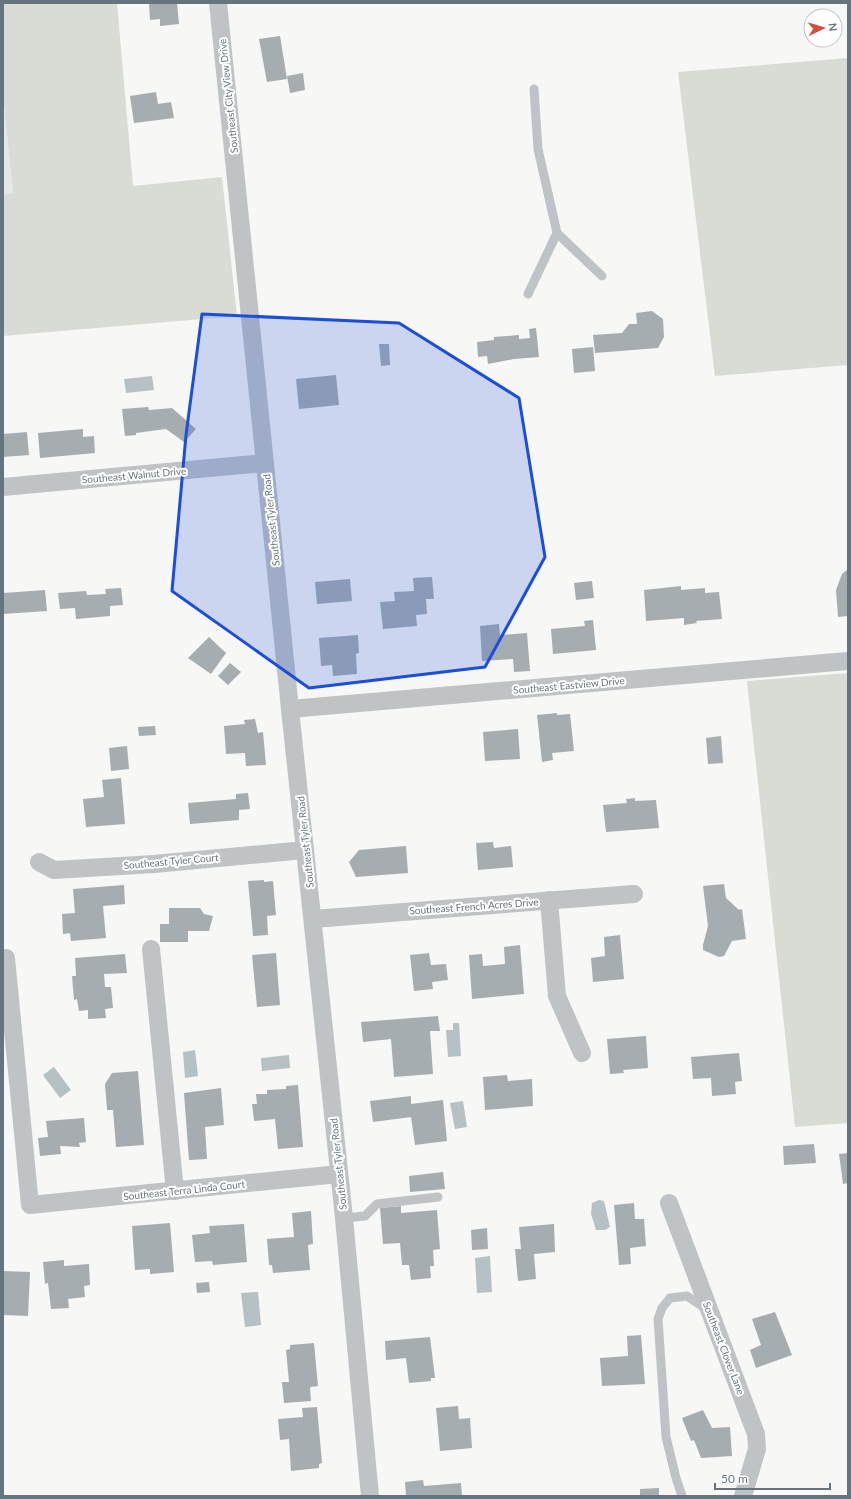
<svg xmlns="http://www.w3.org/2000/svg" width="851" height="1499" viewBox="0 0 851 1499" font-family="Lato,sans-serif">
	<style>
		.built { fill: #e5e7e5 }
		.green { fill: #d8dcd5 }
		.water { fill: #b5c1c4 }
		.building { fill: #a5adb1 }
		.lines { fill: none; stroke-linecap: round; stroke-linejoin: round }
		.lane { stroke: #bfc3c6; stroke-width: 9 }
		.street { stroke: #bfc3c6; stroke-width: 18 }
		.marked { fill: #1d4ed8; fill-opacity: 0.2; stroke: #1d4ed8; stroke-width: 3; stroke-linejoin: round }
		.labels { text-anchor: middle; stroke-width: 4; stroke-linejoin: round; paint-order: stroke }
		.street-label { font-size: 10px; fill: #66757d; stroke: #fff }
	</style>
	<rect width="100%" height="100%" fill="#f7f7f5"/>
	<!-- built -->
	<path class="built" d="M3,96L13,194L3,195Z"/>
	<!-- green -->
	<g class="green">
		<path d="M3,3H117L133,186L222,177L237,316L3,336V195L13,193L3,96Z"/>
		<path d="M848,58V365L715,376L678,72Z"/>
		<path d="M848,673V1123L795,1127L747,681Z"/>
	</g>
	<!-- water -->
	<g class="water">
		<path d="M152,376L154,390L126,393L124,379Z"/>
		<path d="M453,1023H459L461,1056L448,1057L446,1030H453Z"/>
		<path d="M195,1050L198,1076L185,1078L183,1052Z"/>
		<path d="M289,1055L290,1068L262,1071L261,1058Z"/>
		<path d="M54,1067L71,1090L60,1098L43,1075Z"/>
		<path d="M463,1101L467,1127L455,1129L450,1103Z"/>
		<path d="M599,1200L604,1201L610,1227L605,1230H596L591,1214L592,1203Z"/>
		<path d="M490,1256L492,1292L477,1293L475,1258Z"/>
		<path d="M258,1292L261,1325L245,1327L241,1293Z"/>
	</g>
	<!-- building -->
	<g class="building">
		<path d="M149,3H177L179,24L160,26V19L150,20Z"/>
		<path d="M280,36L287,79L267,82L259,39Z"/>
		<path d="M303,73L305,90L290,93L287,76Z"/>
		<path d="M156,92L158,104L171,102L174,118L134,123L130,96Z"/>
		<path d="M652,311L663,319L664,337L658,348L595,353L593,335L622,333L629,324H637L636,313Z"/>
		<path d="M536,328L539,357L514,359L488,364L487,356L478,357L477,342L494,340V337L519,335V339L530,338L529,329Z"/>
		<path d="M379,344H389L390,365L381,366Z"/>
		<path d="M593,347L595,371L574,373L572,349Z"/>
		<path d="M336,375L339,405L299,409L296,379Z"/>
		<path d="M148,407L149,410L172,408L196,429L184,442L166,429L136,433V435L125,436L122,409Z"/>
		<path d="M83,429V437L94,436L95,453L40,458L38,433Z"/>
		<path d="M27,432L29,455L3,457V434Z"/>
		<path d="M848,569V616L838,617L836,590L842,574Z"/>
		<path d="M432,577L434,599H426L427,614L416,615L417,626L383,629L380,602L395,601L394,592L414,591L413,578Z"/>
		<path d="M350,579L352,601L317,604L315,582Z"/>
		<path d="M592,581L594,598L576,600L574,583Z"/>
		<path d="M681,586V590L705,588V593L719,592L722,619L696,621L697,623L684,625V618L646,621L644,590Z"/>
		<path d="M121,588L123,605L110,606V616L76,619L75,608L60,609L58,593L86,591L87,595L106,594L105,589Z"/>
		<path d="M45,590L47,611L3,614V593Z"/>
		<path d="M593,620L596,650L553,654L551,629L585,626L584,621Z"/>
		<path d="M499,624L500,635L527,633L530,671L514,672L513,659L482,661L480,626Z"/>
		<path d="M358,635L359,653L356,654L357,674L333,676L332,665L321,666L319,638Z"/>
		<path d="M209,637L226,653L211,674L188,658Z"/>
		<path d="M230,663L241,672L228,685L218,676Z"/>
		<path d="M557,713V715L570,714L574,751L552,753L553,760L542,762L537,715Z"/>
		<path d="M255,719L258,733L263,732L266,765L246,766L245,753L226,754L224,726L245,724L244,720Z"/>
		<path d="M155,726L156,735L139,736L138,727Z"/>
		<path d="M518,729L520,759L485,761L483,732Z"/>
		<path d="M721,736L723,763L708,764L706,738Z"/>
		<path d="M127,746L129,769L111,771L109,748Z"/>
		<path d="M121,778L125,824L86,827L83,799L104,797L102,780Z"/>
		<path d="M248,793L250,809L239,810V820L190,824L188,803L236,799V794Z"/>
		<path d="M635,798V801L656,800L659,828L606,832L603,805L627,803L626,799Z"/>
		<path d="M493,842L494,848L511,846L513,867L478,870L476,843Z"/>
		<path d="M406,846L408,873L356,877L349,862L359,850Z"/>
		<path d="M264,880V882L273,881L276,915L267,916L268,935L253,936L248,881Z"/>
		<path d="M724,884L726,898L739,910L742,909L746,939L732,941L724,956L719,957L703,950V945L708,926L703,886Z"/>
		<path d="M124,885L125,904L103,906L106,938L71,941L70,933L63,934L62,914L75,913L73,889Z"/>
		<path d="M169,908H200L204,914L213,916L209,931H188V942H160V924H169Z"/>
		<path d="M620,935L624,979L593,982L591,958L605,956L604,937Z"/>
		<path d="M520,945L524,994L472,999L469,955L482,954L483,966L505,964L504,947Z"/>
		<path d="M276,953L280,1005L257,1007L252,955Z"/>
		<path d="M429,953L431,965L446,964L448,980L432,982L433,989L414,991L410,955Z"/>
		<path d="M125,954L127,973L104,974L105,987H111L113,1008L105,1009L106,1018L88,1019V1010L79,1011L77,999L74,1000L72,976H76L75,958Z"/>
		<path d="M438,1016L440,1031H430L433,1074L394,1077L391,1039L363,1042L361,1022Z"/>
		<path d="M646,1036L648,1068L623,1070L624,1073L610,1074L607,1039Z"/>
		<path d="M739,1053L742,1081L735,1082L736,1094L712,1096L711,1078L693,1079L691,1057Z"/>
		<path d="M138,1071L144,1145L116,1147L113,1110H107L105,1084L112,1073Z"/>
		<path d="M507,1075L508,1081L532,1079L533,1106L485,1110L483,1077Z"/>
		<path d="M298,1085L303,1147L278,1149L275,1119L254,1121L252,1104H257L256,1094H267V1090L286,1089V1086Z"/>
		<path d="M221,1088L224,1125L205,1127L207,1159L189,1160L184,1093Z"/>
		<path d="M411,1096V1104L443,1100L447,1141L415,1145L411,1117L373,1122L370,1101Z"/>
		<path d="M84,1118L86,1142L79,1143L80,1147L60,1146L61,1154L40,1156L38,1138L48,1137L46,1121Z"/>
		<path d="M814,1144L816,1163L784,1165L783,1146Z"/>
		<path d="M848,1153V1183L843,1184L839,1154Z"/>
		<path d="M443,1172L445,1189L410,1192L409,1176Z"/>
		<path d="M634,1203L635,1219H644L646,1246L630,1248L631,1264L619,1265L614,1205Z"/>
		<path d="M401,1206V1213L437,1210L440,1249L433,1250L434,1266H430L431,1278L411,1280L409,1265H402L400,1243L383,1244L380,1208Z"/>
		<path d="M311,1211L313,1244L308,1245L310,1270L273,1273L272,1265H269L267,1239L294,1237L292,1213Z"/>
		<path d="M170,1223L174,1272L150,1274V1269L135,1270L132,1226Z"/>
		<path d="M244,1224L247,1262L213,1265L212,1261L195,1262L192,1235L210,1233L209,1226Z"/>
		<path d="M554,1224L555,1252L534,1254L536,1279L518,1281L515,1249H521L519,1227Z"/>
		<path d="M487,1228L488,1249L472,1250L471,1230Z"/>
		<path d="M64,1260V1266L89,1264L90,1285L84,1286L85,1297L68,1299L69,1308L51,1309L48,1283L45,1284L43,1262Z"/>
		<path d="M3,1271L30,1272L28,1316L3,1315Z"/>
		<path d="M209,1282L210,1292L197,1293L196,1283Z"/>
		<path d="M775,1312L792,1355L756,1368L750,1350L761,1345L752,1319Z"/>
		<path d="M641,1335L645,1384L602,1386L600,1358L628,1356L627,1336Z"/>
		<path d="M430,1337L435,1378H431V1381L409,1383L406,1358L386,1360L385,1341Z"/>
		<path d="M314,1343L318,1386L310,1387L311,1401L284,1403L282,1382H289L286,1350L290,1349V1345Z"/>
		<path d="M458,1406L459,1419L470,1418L472,1448L440,1451L436,1408Z"/>
		<path d="M317,1407L322,1463L319,1464V1468L291,1471L289,1439L280,1440L278,1419L303,1417L302,1408Z"/>
		<path d="M703,1410L712,1428L730,1427L732,1456L701,1458L694,1440L691,1441L682,1418Z"/>
		<path d="M423,1480L424,1486L461,1483L462,1496H406L405,1482Z"/>
		<path d="M659,1488V1496H640V1489Z"/>
	</g>
	<g class="lines">
		<!-- lane -->
		<g class="lane">
			<path d="M534,89L538,149L557,233L602,276"/>
			<path d="M528,294L557,233"/>
			<path d="M344,1218L365,1216L377,1204L438,1197"/>
			<path d="M682,1496L676,1478L666,1437L658,1319L662,1308L670,1298L687,1296L708,1310"/>
		</g>
		<!-- street -->
		<g class="street">
			<path d="M218,3L290,709L344,1218L370,1496"/>
			<path d="M3,487L265,463"/>
			<path d="M290,709L848,661"/>
			<path d="M39,862L54,870L154,864L305,850"/>
			<path d="M549,900L557,996L582,1053"/>
			<path d="M313,919L634,894"/>
			<path d="M151,949L175,1191"/>
			<path d="M6,958L30,1205L339,1174"/>
			<path d="M669,1203L756,1434L757,1449L743,1496"/>
		</g>
	</g>
	<!-- marked area -->
	<path class="marked" d="M202,314L399,323L519,398L545,557L485,667L309,688L172,591L186,435Z"/>
	<g class="labels">
		<!-- street labels -->
		<g class="street-label">
			<text transform="translate(228 96) rotate(-96)" y="4">Southeast City View Drive</text>
			<text transform="translate(134 475) rotate(-5)" y="4">Southeast Walnut Drive</text>
			<text transform="translate(271 520) rotate(-96)" y="4">Southeast Tyler Road</text>
			<text transform="translate(569 685) rotate(-5)" y="4">Southeast Eastview Drive</text>
			<text transform="translate(305 842) rotate(-96)" y="4">Southeast Tyler Road</text>
			<text transform="translate(171 861) rotate(-5)" y="4">Southeast Tyler Court</text>
			<text transform="translate(474 906) rotate(-4)" y="4">Southeast French Acres Drive</text>
			<text transform="translate(338 1164) rotate(-96)" y="4">Southeast Tyler Road</text>
			<text transform="translate(184 1190) rotate(-6)" y="4">Southeast Terra Linda Court</text>
			<text transform="translate(724 1348) rotate(69)" y="4">Southeast Clover Lane</text>
		</g>
	</g>
	<!-- border -->
	<rect width="851" height="1499" fill="none" stroke="#66757d" stroke-width="8"/>
	<!-- north arrow -->
	<g transform="translate(823 28) rotate(85)"><circle r="19" fill="#ffffff" stroke="#c2c8cb"/>
	<path d="M0-3L7 15L0 10L-7 15Z" fill="#d04f3d"/>
	<text y="-6" font-size="11" font-weight="bold" text-anchor="middle" fill="#66757d">N</text>
	</g>
	<!-- scale -->
	<path d="M715 1483v6h115v-6" fill="none" stroke="#66757d" stroke-width="2"/>
	<text x="721" y="1483" font-size="12" fill="#66757d" stroke="#ffffff" stroke-width="3" paint-order="stroke">50 m</text>
</svg>
